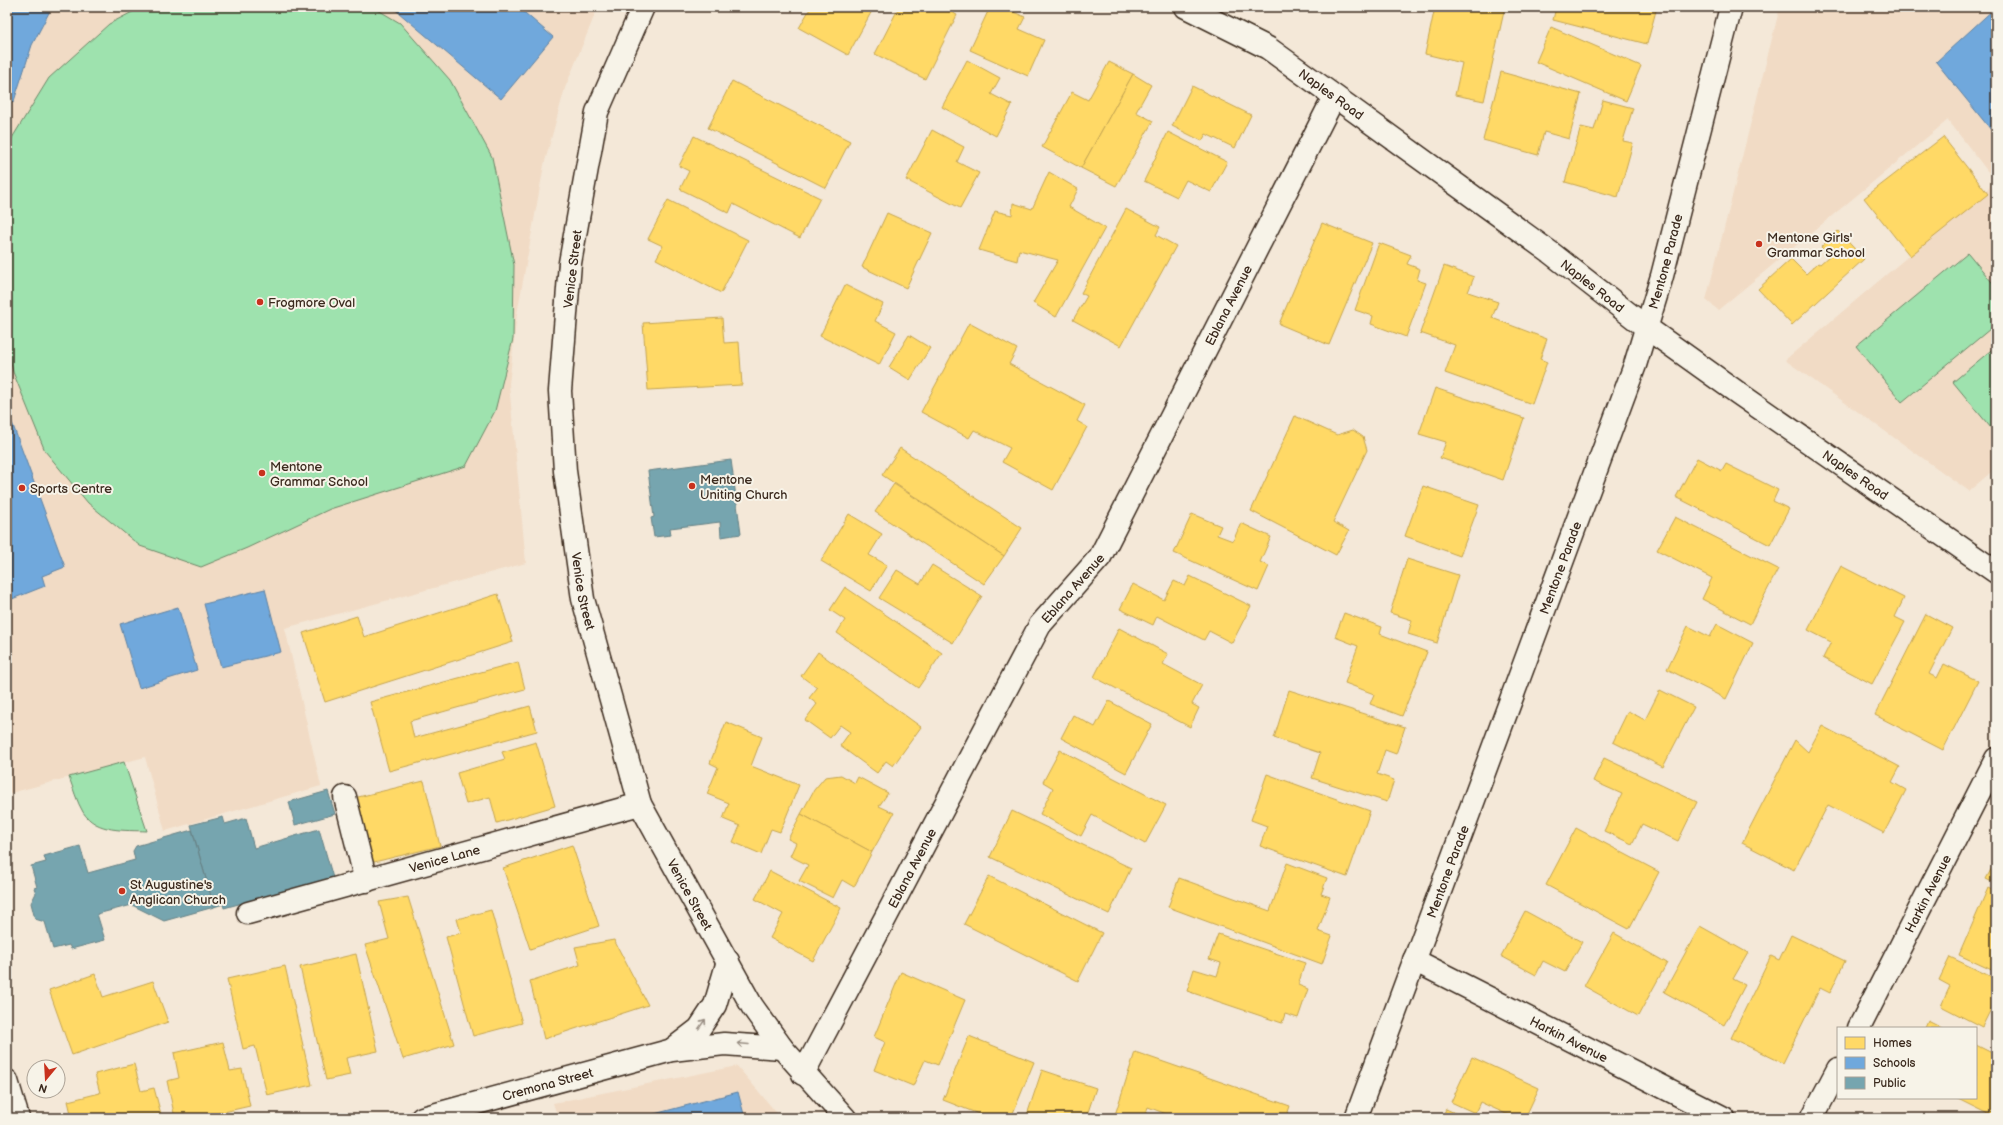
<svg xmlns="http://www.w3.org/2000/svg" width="2003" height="1125" viewBox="0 0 2003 1125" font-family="'Balsamiq Sans',sans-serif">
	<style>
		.built { fill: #f1dbc5 }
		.green { fill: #9ee2ae; stroke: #6c8666 }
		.homes { fill: #ffd966; stroke: #c4a450 }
		.schools { fill: #6fa8dc; stroke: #5f82a3 }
		.public { fill: #76a5af; stroke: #648084 }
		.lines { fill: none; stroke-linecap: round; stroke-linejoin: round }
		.minor-casing { stroke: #3b2a1e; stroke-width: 25 }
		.minor { stroke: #f7f3e8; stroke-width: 22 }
		.oneway { stroke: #998e83 }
		.poi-dot { fill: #c8321e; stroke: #f7f3e8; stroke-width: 1.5 }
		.labels { text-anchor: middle; stroke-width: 4; stroke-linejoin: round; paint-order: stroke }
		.street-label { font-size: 13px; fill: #3b2a1e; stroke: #f7f3e8 }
		.poi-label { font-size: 13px; fill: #3b2a1e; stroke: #f7f3e8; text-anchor: start }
	</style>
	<rect width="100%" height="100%" fill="#f4e8d8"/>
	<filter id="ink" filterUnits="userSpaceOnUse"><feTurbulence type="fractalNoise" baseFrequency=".025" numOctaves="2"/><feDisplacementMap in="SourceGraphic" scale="8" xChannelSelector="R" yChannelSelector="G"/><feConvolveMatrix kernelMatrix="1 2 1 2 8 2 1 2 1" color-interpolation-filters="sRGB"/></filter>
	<g filter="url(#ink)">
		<!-- built -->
		<g class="built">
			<path d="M7,7H598L565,88L544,165L517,314L509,384L526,563L285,628L321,786L165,831L145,757L7,794Z"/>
			<path d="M1780,7H1996V468L1969,491L1785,360L1989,188L1992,177L1948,120L1718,310L1706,300Z"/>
			<path d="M737,1066L781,1118H558L553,1103Z"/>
		</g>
		<!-- green -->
		<g class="green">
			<path d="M142,7H373L400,23L450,80L492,157L514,265L513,339L495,411L466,466L330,509L247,548L201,567L140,546L88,503L45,451L13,372L7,344V156L12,138L49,78L109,24Z"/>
			<path d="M1968,253L1996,287V324L1902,402L1856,346Z"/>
			<path d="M1996,346V434L1953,382Z"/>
			<path d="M124,762L147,831C125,830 96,833 83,812C77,802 73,788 69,777Z"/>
		</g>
		<!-- homes -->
		<g class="homes">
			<path d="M811,7H874L848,55L799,28Z"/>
			<path d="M899,7H942L957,15L925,79L875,54Z"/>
			<path d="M990,7H1002L1025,17L1019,29L1044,40L1028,76L970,50Z"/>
			<path d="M1435,7H1505L1484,101L1455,95L1462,63L1425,54Z"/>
			<path d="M1556,7H1657L1647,44L1553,20Z"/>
			<path d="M1551,27L1641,66L1626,101L1536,62Z"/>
			<path d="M967,60L1000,78L991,94L1012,105L996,136L942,107Z"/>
			<path d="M1109,62L1133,74L1081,168L1042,147L1072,92L1088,100Z"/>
			<path d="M1501,72L1581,94L1569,139L1544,132L1538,155L1483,140Z"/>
			<path d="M1133,74L1151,85L1136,112L1153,121L1116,186L1081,168Z"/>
			<path d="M732,81L850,141L826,188L708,128Z"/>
			<path d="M1192,86L1251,115L1235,148L1206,134L1202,141L1172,126Z"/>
			<path d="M1603,100L1633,108L1623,141L1633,143L1618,197L1565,182L1581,127L1594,130Z"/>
			<path d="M932,130L964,147L957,162L979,173L960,208L906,180Z"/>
			<path d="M1168,132L1227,162L1211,192L1186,180L1177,197L1144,181Z"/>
			<path d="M694,136L820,198L800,238L733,204L729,213L680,189L689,171L679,166Z"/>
			<path d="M1943,137L1988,194L1910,256L1864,198Z"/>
			<path d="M1049,172L1078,189L1069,207L1105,228L1056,317L1033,303L1058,260L1019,250L1017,261L979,250L995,211L1012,215L1013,203L1032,209Z"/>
			<path d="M668,200L748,240L721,293L656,259L663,246L648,239Z"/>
			<path d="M1126,209L1160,227L1156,235L1176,246L1121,346L1073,320L1087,296L1081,293Z"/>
			<path d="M887,213L932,233L906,288L862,267Z"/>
			<path d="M1322,223L1372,243L1329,345L1279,324Z"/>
			<path d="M1838,231L1864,259L1792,325L1758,289L1791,259L1806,274L1818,263L1820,264L1829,256L1821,247Z"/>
			<path d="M1379,243L1411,255L1407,264L1420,269L1417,280L1426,283L1406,337L1371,324L1373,316L1355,310Z"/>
			<path d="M1444,266L1474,277L1468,292L1498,302L1492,318L1547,339L1540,359L1547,362L1532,404L1445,373L1455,345L1420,333Z"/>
			<path d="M845,285L883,304L875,321L896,332L879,365L820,336Z"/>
			<path d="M722,318L724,343L739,342L742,385L648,390L643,323Z"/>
			<path d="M969,323L1017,349L1009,364L1085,405L1077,421L1087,427L1053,490L1002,462L1010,448L974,430L969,438L921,412Z"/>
			<path d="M909,335L930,348L910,380L889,367Z"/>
			<path d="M1435,388L1524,418L1503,480L1440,458L1446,442L1419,434Z"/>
			<path d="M1295,416L1337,435L1353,430L1363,437L1367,450L1333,522L1349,531L1336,555L1251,511Z"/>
			<path d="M900,448L1022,528L1004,556L882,475Z"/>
			<path d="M1697,458L1722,471L1726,464L1778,490L1773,501L1789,509L1770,545L1676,497Z"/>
			<path d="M894,484L1004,556L984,584L875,512Z"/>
			<path d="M1423,486L1479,505L1460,556L1405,536Z"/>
			<path d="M849,514L882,534L869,555L887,565L871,591L821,561Z"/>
			<path d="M1192,514L1221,526L1217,535L1233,541L1241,523L1271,537L1260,562L1269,566L1258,591L1174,553Z"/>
			<path d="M1675,517L1778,569L1750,624L1702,599L1712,578L1657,550Z"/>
			<path d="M1407,559L1458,575L1437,643L1408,634L1412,620L1390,613Z"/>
			<path d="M932,565L982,596L953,643L879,598L897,570L920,584Z"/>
			<path d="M1841,566L1904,598L1895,617L1905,622L1872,684L1823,658L1831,642L1808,630Z"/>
			<path d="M1190,576L1251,606L1232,643L1209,631L1204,640L1157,616L1153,625L1120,609L1133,584L1164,600L1174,581L1185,586Z"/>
			<path d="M845,587L942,653L918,688L837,633L845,620L830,610Z"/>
			<path d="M498,594L513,642L325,702L303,633L357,616L364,637Z"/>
			<path d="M1344,613L1382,627L1380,634L1427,652L1402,716L1370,704L1374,694L1345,683L1358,646L1335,637Z"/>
			<path d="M1926,614L1952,628L1929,674L1937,678L1944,664L1978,681L1943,750L1875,715Z"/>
			<path d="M1717,624L1753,643L1726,699L1667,669L1688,626L1710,637Z"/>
			<path d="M1119,628L1168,654L1163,664L1202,685L1192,704L1199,708L1190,727L1094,677Z"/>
			<path d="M818,652L921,727L893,766L886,761L877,773L840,746L850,732L840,725L830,738L805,720L817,704L809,698L817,688L801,676Z"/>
			<path d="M518,662L525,689L410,721L414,738L530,706L537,731L389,771L370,702Z"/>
			<path d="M1289,690L1405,727L1396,754L1385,750L1377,774L1394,780L1387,802L1312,778L1320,753L1274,738Z"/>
			<path d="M1660,690L1694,707L1663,767L1613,742L1628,711L1645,720Z"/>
			<path d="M1109,701L1152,724L1126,773L1061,738L1073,715L1095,727Z"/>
			<path d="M726,722L762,737L751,766L799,785L780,832L771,829L761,854L733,842L740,826L723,819L729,803L707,794L718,767L710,763Z"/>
			<path d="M1822,726L1900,767L1892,782L1906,790L1884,833L1828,805L1794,870L1742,843L1795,740L1808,752Z"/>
			<path d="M536,742L555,806L497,823L490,797L466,804L457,773L505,759L502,752Z"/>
			<path d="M1060,750L1166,805L1145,844L1092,815L1081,836L1040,814L1053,788L1043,782Z"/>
			<path d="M1604,758L1697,802L1678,841L1642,824L1632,844L1604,831L1622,794L1593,781Z"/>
			<path d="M1267,774L1370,811L1347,877L1260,846L1267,826L1251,820Z"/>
			<path d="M841,775L855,783L858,777L888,793L879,806L894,813L872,852L801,814L814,790L825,777Z"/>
			<path d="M424,781L440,846L370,863L354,798Z"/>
			<path d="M1012,811L1131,868L1109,914L990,857Z"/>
			<path d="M801,814L872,852L854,887L842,880L833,898L799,881L808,865L790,856L796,843L788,839Z"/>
			<path d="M1576,828L1659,872L1629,929L1546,885Z"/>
			<path d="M572,845L599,926L530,949L503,868Z"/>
			<path d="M1996,860V884L1986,879Z"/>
			<path d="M1287,863L1327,878L1321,894L1330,897L1318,931L1332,936L1322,964L1168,907L1179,878L1270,911Z"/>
			<path d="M770,871L841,908L813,961L770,938L783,914L755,899Z"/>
			<path d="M989,876L1102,933L1078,981L964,924Z"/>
			<path d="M1988,888L1996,892V972L1959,955Z"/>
			<path d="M408,897L454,1044L403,1059L365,945L389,939L379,902Z"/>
			<path d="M491,910L522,1023L473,1036L446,937L461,933L457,919Z"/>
			<path d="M1525,911L1582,942L1565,972L1543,961L1536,975L1501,956Z"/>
			<path d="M1700,926L1748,953L1733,979L1745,985L1724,1025L1664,992Z"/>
			<path d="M1614,933L1667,963L1638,1016L1584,986Z"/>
			<path d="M1218,934L1305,963L1298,985L1308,989L1298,1018L1285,1014L1282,1023L1187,991L1194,969L1217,976L1221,963L1209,959Z"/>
			<path d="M1791,935L1845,961L1830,993L1820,988L1783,1063L1731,1038L1771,956L1779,960Z"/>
			<path d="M614,940L648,1005L544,1039L530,981L580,965L575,947Z"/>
			<path d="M356,954L378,1051L346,1058L350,1075L326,1080L300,967Z"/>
			<path d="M1950,957L1996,979V999L1982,1027L1941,1006L1950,986L1939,980Z"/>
			<path d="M285,966L312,1085L267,1095L255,1046L243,1049L227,979Z"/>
			<path d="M901,972L965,1000L938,1065L925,1060L913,1086L874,1070L885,1042L874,1037Z"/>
			<path d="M95,974L103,997L153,981L168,1022L72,1055L49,990Z"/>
			<path d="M1928,1021L1942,1028H1925Z"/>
			<path d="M969,1036L1034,1062L1011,1118H989L943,1100Z"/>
			<path d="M223,1042L230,1071L242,1069L250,1106L215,1114L216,1118H175L167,1081L179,1078L174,1053Z"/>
			<path d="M1976,1045L1996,1055V1118L1956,1098H1976Z"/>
			<path d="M1135,1052L1290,1106L1286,1118H1177L1148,1107L1145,1115L1153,1118H1114Z"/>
			<path d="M1472,1057L1539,1088L1525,1118H1515L1480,1102L1475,1113L1451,1102Z"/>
			<path d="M134,1064L141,1091L154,1088L162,1118H72L68,1101L100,1093L95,1074Z"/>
			<path d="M1042,1070L1096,1088L1086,1118H1026Z"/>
			<path d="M1446,1109L1466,1118H1442Z"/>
		</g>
		<!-- schools -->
		<g class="schools">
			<path d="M7,7H52L32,45L14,101L7,104Z"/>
			<path d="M392,7H518L553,37L501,99Z"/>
			<path d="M1996,7V136L1936,62Z"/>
			<path d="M7,409L65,567L42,576L45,586L7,601Z"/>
			<path d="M265,589L281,652L221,667L204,604Z"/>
			<path d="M178,607L197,670L139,688L120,624Z"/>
			<path d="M738,1092L745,1118H639Z"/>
		</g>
		<!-- public -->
		<g class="public">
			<path d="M731,460L741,534L721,537L720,522L670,528L671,535L654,537L651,518L654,517L648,471Z"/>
			<path d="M328,791L335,814L295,825L289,802Z"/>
			<path d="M223,817L225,824L246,818L254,848L319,829L333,878L224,908L223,904L214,907L191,825Z"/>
			<path d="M192,830L214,907L164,921L132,905L97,914L105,940L71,949L69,945L53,949L45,922L35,919L31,903L36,893L34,888L37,887L31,866L46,862L44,856L80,846L88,873L135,860L133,851L136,846Z"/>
		</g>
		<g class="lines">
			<!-- minor casing -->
			<g class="minor-casing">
				<g id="minor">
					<path id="s1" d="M643,7L597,112L570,263L560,391L565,471L583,599L640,804L752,1006L782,1048L845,1118"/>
					<path id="s2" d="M1186,7L1268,48L1551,253L1647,328L1738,393L1996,572"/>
					<path d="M345,797L366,881"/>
					<path id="s3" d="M248,913L640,804"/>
					<path id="s4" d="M1414,960L1724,1118"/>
					<path id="s5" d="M1859,1028L1996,759"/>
					<path d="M673,1049L699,1029L715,1005L728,961"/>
					<path id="s6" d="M803,1074L1040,625L1100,557L1334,97"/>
					<path d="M7,1081L18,1118"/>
					<path id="s7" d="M422,1118L672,1050L724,1044L782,1048"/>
					<path id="s8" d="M1356,1118L1635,365L1662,276L1731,7"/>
					<path d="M1812,1118L1838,1069"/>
				</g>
			</g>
			<!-- minor -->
			<use href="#minor" class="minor"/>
		</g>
		<!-- one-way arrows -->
		<defs><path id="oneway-shaft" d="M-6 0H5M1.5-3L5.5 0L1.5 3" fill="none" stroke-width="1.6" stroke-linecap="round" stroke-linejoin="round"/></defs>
		<g class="oneway">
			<use href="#oneway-shaft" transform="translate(702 1024) rotate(-55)"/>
			<use href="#oneway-shaft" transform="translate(743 1044) rotate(-175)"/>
		</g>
	</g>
	<!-- markers -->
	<g class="poi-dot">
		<circle cx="1759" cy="244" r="4"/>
		<circle cx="260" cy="302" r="4"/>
		<circle cx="262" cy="473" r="4"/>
		<circle cx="692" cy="486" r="4"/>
		<circle cx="22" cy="488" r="4"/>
		<circle cx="122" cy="891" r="4"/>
	</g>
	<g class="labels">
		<!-- street labels -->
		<g class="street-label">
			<text dy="5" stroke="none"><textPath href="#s2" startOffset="170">Naples Road</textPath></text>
			<text dy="5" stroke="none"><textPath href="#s8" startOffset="911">Mentone Parade</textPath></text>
			<text transform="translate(572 269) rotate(-83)" y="5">Venice Street</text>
			<text dy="5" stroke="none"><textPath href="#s2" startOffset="494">Naples Road</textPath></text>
			<text dy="5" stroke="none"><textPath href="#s6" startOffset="881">Eblana Avenue</textPath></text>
			<text dy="5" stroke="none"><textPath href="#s2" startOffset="818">Naples Road</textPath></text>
			<text dy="5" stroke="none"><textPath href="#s8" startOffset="587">Mentone Parade</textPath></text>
			<text dy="5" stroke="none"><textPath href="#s6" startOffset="557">Eblana Avenue</textPath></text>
			<text dy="5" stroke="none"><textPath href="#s1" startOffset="598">Venice Street</textPath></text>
			<text dy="5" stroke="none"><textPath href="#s3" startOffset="204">Venice Lane</textPath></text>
			<text dy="5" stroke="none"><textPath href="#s6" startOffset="233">Eblana Avenue</textPath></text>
			<text dy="5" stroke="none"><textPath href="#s8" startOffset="263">Mentone Parade</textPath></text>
			<text dy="5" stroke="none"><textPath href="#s5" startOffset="151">Harkin Avenue</textPath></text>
			<text dy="5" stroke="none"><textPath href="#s1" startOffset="922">Venice Street</textPath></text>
			<text dy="5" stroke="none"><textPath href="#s4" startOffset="174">Harkin Avenue</textPath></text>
			<text dy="5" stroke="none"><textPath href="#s7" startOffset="130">Cremona Street</textPath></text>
		</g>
		<!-- poi labels -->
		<g class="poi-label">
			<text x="1767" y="242">Mentone Girls'<tspan x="1767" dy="15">Grammar School</tspan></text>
			<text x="268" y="307">Frogmore Oval</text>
			<text x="270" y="471">Mentone<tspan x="270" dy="15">Grammar School</tspan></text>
			<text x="700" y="484">Mentone<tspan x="700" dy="15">Uniting Church</tspan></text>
			<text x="30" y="493">Sports Centre</text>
			<text x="130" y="889">St Augustine's<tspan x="130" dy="15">Anglican Church</tspan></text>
		</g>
	</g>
	<!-- margin -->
	<rect width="2003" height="1125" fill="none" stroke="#f7f3e8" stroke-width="24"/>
	<rect x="12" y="12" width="1979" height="1101" fill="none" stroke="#3b2a1e" stroke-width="1.5" filter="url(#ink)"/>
	<!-- legend -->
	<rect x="1837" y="1027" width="140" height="72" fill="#f7f3e8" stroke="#aca397"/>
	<rect x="1845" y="1037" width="20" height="12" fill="#ffd966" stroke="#aca397"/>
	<text x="1873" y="1047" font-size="12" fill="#3b2a1e">Homes</text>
	<rect x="1845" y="1057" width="20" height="12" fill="#6fa8dc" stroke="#aca397"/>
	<text x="1873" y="1067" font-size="12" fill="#3b2a1e">Schools</text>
	<rect x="1845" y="1077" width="20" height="12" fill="#76a5af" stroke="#aca397"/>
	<text x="1873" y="1087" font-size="12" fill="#3b2a1e">Public</text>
	<!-- north arrow -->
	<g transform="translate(46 1079) rotate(198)"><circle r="19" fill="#f7f3e8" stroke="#aca397"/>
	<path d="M0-3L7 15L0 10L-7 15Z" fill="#c8321e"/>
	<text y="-6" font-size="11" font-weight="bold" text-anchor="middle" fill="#3b2a1e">N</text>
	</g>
</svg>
